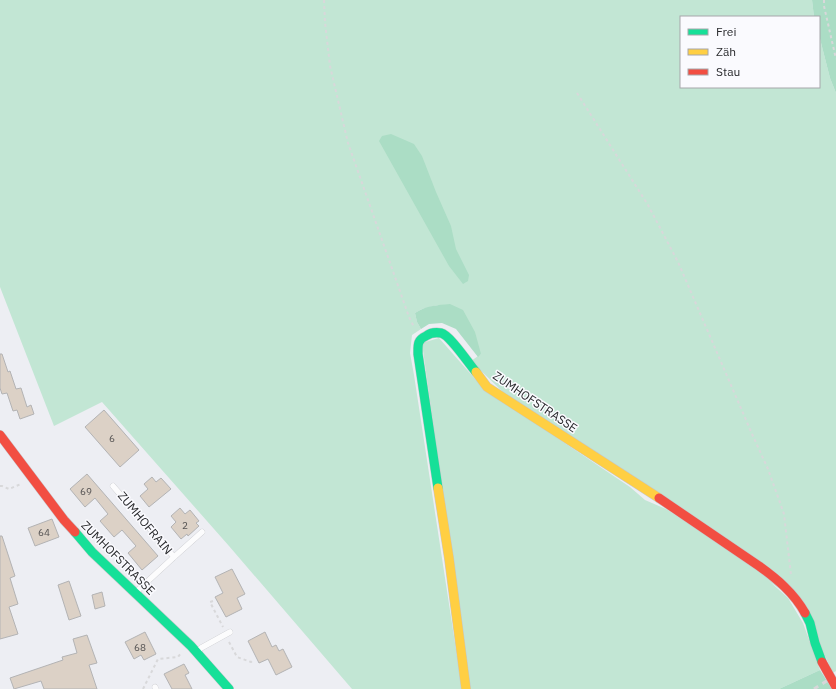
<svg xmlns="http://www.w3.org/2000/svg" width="836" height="689" viewBox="0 0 836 689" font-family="'IBM Plex Sans',sans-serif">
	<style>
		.green { fill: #c2e6d4 }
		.forest { fill: #abddc5 }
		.building { fill: #dcd1c6; stroke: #b3b3b4 }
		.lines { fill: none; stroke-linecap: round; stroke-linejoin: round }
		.lane-casing { stroke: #c6c7cb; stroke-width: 6 }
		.fast-casing { stroke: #c6c7cb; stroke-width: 10 }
		.slow-casing { stroke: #c6c7cb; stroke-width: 10 }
		.jam-casing { stroke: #c6c7cb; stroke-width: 10 }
		.path { stroke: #d8d8da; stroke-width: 2; stroke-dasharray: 3 3; stroke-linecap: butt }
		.lane { stroke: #fcfcfd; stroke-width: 5.5 }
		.fast { stroke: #16e098; stroke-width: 9 }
		.slow { stroke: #ffcf43; stroke-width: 9 }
		.jam { stroke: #f24e42; stroke-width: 9 }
		.rail { stroke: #d7d7d9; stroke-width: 3; stroke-dasharray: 5 5; stroke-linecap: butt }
		.jam-bridge-casing { stroke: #c6c7cb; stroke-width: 10; stroke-linecap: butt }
		.jam-bridge { stroke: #f24e42; stroke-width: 9 }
		.labels { text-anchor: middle; stroke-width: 3; stroke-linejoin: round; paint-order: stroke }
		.number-label { font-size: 10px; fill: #545252 }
		.street-label { font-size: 12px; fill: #27282b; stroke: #fafafe }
	</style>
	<rect width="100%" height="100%" fill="#edeef3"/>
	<!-- green -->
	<g class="green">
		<path d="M0,0H812L814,17H681V87H819V35L830,78L836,93V671L833,673L801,604L505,394L471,361L481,354L438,305L422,309L415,313L417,322L421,329L412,335L410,353L414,375L462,689H352L229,546L102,402L54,426L0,287Z"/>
		<path d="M439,338L483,388L630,487L645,500L666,509L748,562L788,598L803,623L820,670L779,689H470L422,343Z"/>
	</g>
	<!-- forest -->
	<g class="forest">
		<path d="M812,0H836V93L830,78L819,35V17H814Z"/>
		<path d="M391,134L414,144L422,156L436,192L451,226L456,249L469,275L468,281L463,284L449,266L379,141L382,136Z"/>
		<path d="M450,304L463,310L475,332L481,354L478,357L456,329L442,323L429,324L421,329L417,322L415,313C425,306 437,305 450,304Z"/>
		<path d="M820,670L832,689H779Z"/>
	</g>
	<!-- building -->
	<g class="building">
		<path d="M0,354H2L8,372L10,371L16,389L21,388L27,407L31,405L34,414L20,419L17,410L13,411L7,393L2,394L0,388Z"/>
		<path d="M104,410L139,450L120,467L85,427Z"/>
		<path d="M87,474L158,556L142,570L128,553L136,546L122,530L114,537L100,521L108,514L95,498L85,507L70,489Z"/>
		<path d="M152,477L156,482L161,478L171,489L149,507L140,496L148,489L144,484Z"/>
		<path d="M180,508L185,514L190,510L199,521L196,523L199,526L188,536L187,534L181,539L171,527L176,522L171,516Z"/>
		<path d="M52,519L59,537L35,546L28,528Z"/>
		<path d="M0,536H2L15,576L10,578L18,604L9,607L18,634L0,639Z"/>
		<path d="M232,569L245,594L237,598L242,609L226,617L215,597L223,593L215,577Z"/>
		<path d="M69,581L81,616L69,620L58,585Z"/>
		<path d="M102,592L105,606L95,609L92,595Z"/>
		<path d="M145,632L156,654L144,660L141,655L134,659L125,642Z"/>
		<path d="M265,632L272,647L276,645L279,651L283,649L292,667L276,675L268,659L259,663L248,641Z"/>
		<path d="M87,635L97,663L89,665L97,689H44L41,681L14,689L10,678L63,660L62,657L77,653L73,639Z"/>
		<path d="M184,664L189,673L185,675L192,689H172L164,674Z"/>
	</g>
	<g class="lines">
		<!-- lane casing -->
		<g class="lane-casing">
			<g id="lane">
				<path d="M113,486L174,557L136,592"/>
				<path d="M174,557L202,532"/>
				<path d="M198,651L201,648L230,632"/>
				<path d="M155,687L156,689"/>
			</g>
		</g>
		<!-- fast casing -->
		<g class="fast-casing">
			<g id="fast">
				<path d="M438,488L418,354C418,345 417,340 426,336C430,333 435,332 441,333C450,335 469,364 476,372"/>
				<path d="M75,532L92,552L191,646L229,689"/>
				<path d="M805,613L810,623L815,643L822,662"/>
			</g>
		</g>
		<!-- slow casing -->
		<g class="slow-casing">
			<g id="slow">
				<path d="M476,372L487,387L659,498"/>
				<path d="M438,488L449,558L466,689"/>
			</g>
		</g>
		<!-- jam casing -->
		<g class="jam-casing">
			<g id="jam">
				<path d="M0,435L64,520L75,532"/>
				<path d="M659,498L759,566C777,579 794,593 805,613"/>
			</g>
		</g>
		<!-- path -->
		<g class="path">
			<path d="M324,0L325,22L330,66L348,143L409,317L414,327"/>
			<path d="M824,0V6L836,59"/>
			<path d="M577,93L648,205L678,262L752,434L768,469L784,514L791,575"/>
			<path d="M0,486H2L9,489L21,484"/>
			<path d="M213,601L210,602L223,627"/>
			<path d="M229,642L237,657L251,662L253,660"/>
			<path d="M143,689L158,659L178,657L181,653"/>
		</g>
		<!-- lane -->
		<use href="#lane" class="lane"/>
		<!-- fast -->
		<use href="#fast" class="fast"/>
		<!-- slow -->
		<use href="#slow" class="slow"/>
		<!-- jam -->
		<use href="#jam" class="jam"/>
		<!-- rail -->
		<path class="rail" d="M814,689L836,675"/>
		<!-- jam-bridge casing -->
		<g class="jam-bridge-casing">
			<path id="jam-bridge" d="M822,662L836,687"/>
		</g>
		<!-- jam-bridge -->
		<use href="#jam-bridge" class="jam-bridge"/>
	</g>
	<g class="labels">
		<!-- number labels -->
		<g class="number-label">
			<text x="112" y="442">6</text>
			<text x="86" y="495">69</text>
			<text x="185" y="529">2</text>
			<text x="44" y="536">64</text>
			<text x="140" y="651">68</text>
		</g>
		<!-- street labels -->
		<g class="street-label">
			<text transform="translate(535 402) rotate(34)" y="4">ZUMHOFSTRASSE</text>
			<text transform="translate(145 523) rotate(50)" y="4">ZUMHOFRAIN</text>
			<text transform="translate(118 558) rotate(45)" y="4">ZUMHOFSTRASSE</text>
		</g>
	</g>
	<!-- legend -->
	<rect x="680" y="16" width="140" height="72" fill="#fafafe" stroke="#a6a6aa"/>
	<rect x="688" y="29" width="20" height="6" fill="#16e098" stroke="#a6a6aa"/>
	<text x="716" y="36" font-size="12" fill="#27282b">Frei</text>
	<rect x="688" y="49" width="20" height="6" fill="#ffcf43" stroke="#a6a6aa"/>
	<text x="716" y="56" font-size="12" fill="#27282b">Zäh</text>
	<rect x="688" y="69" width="20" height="6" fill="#f24e42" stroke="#a6a6aa"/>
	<text x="716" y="76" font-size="12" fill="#27282b">Stau</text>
</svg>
